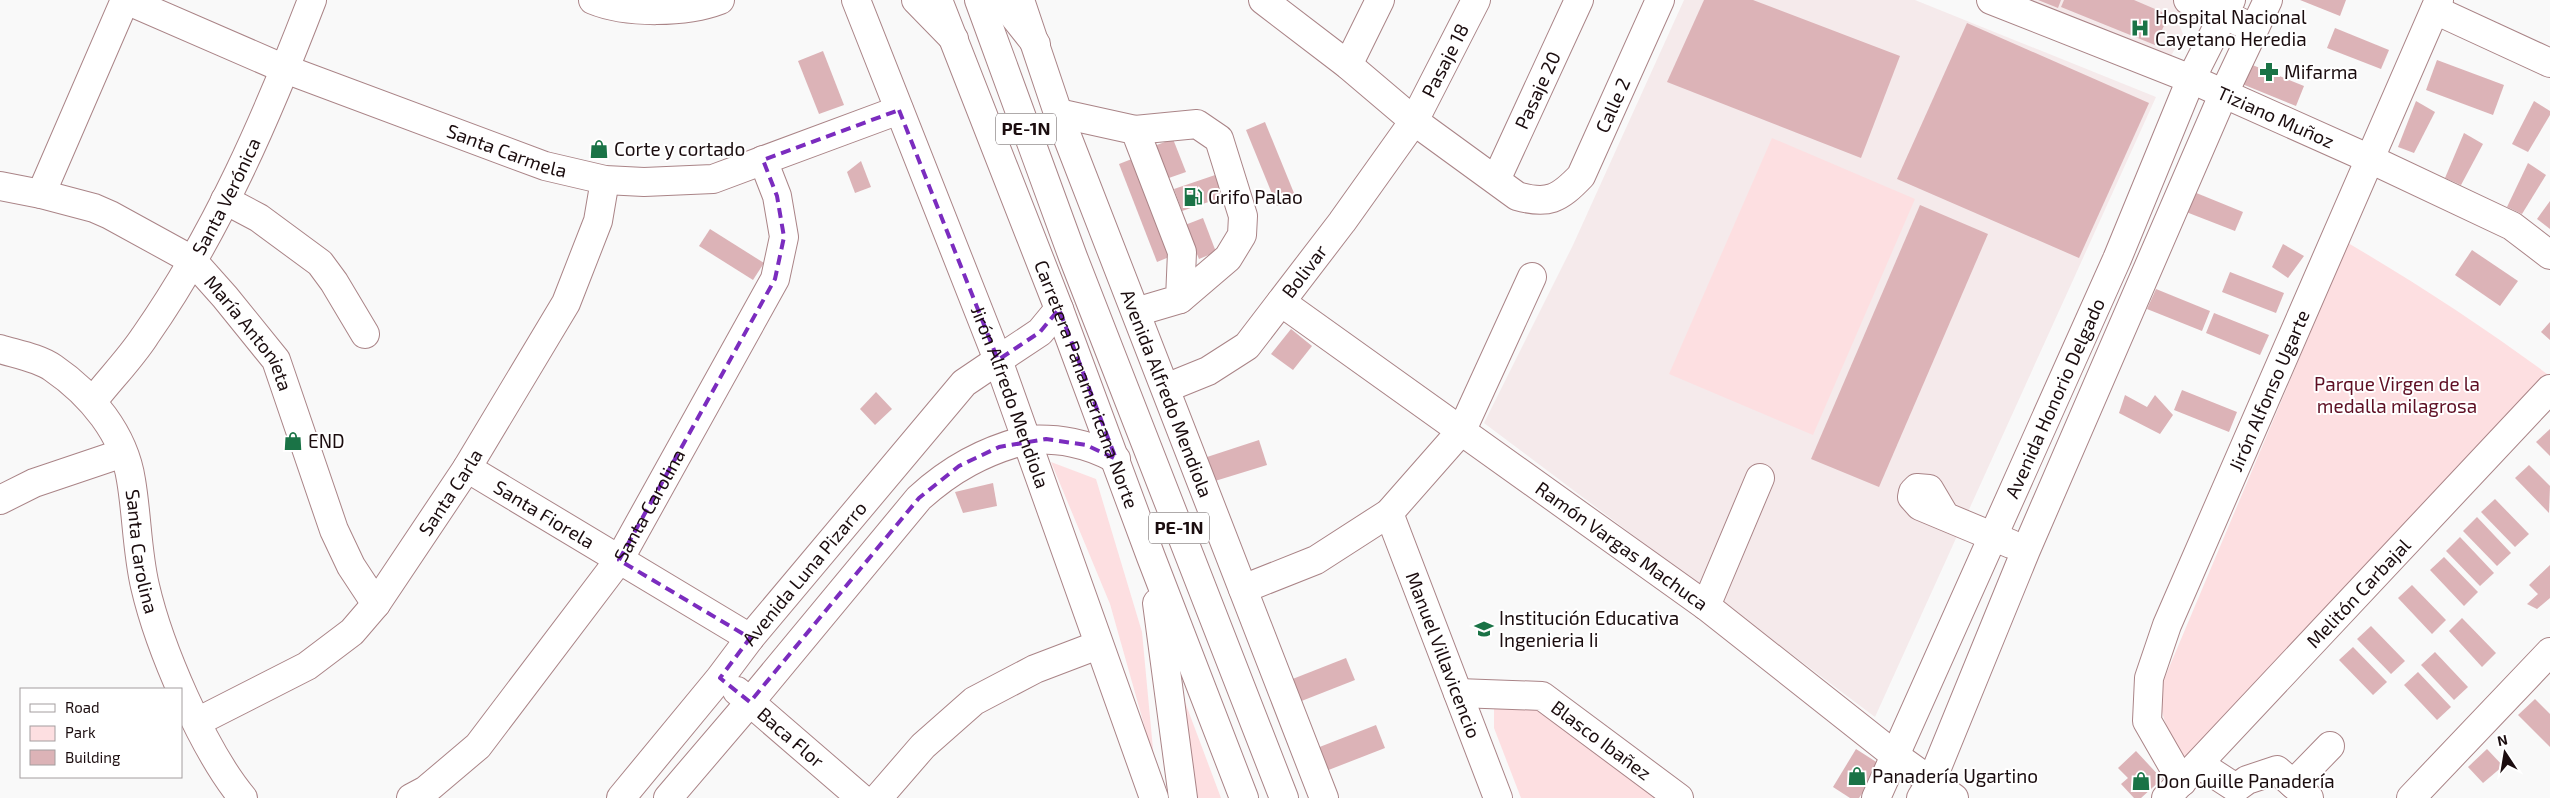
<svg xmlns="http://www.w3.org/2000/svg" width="2550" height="798" viewBox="0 0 2550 798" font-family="'Exo 2',sans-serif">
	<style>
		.built { fill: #f5eaeb }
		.green { fill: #fddfe1 }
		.building { fill: #dcb3b7 }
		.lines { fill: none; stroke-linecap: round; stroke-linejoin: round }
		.minor-casing { stroke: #aa8487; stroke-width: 30 }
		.major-casing { stroke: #aa8487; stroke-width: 30 }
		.highway-casing { stroke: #aa8487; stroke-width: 30 }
		.minor { stroke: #fff; stroke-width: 28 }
		.major { stroke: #fff; stroke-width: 28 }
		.highway { stroke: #fff; stroke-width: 28 }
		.marked { fill: none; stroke: #7b2cbf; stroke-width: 4; stroke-dasharray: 10 6; stroke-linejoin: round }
		.labels { text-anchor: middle; stroke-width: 4; stroke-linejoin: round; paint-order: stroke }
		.shield { fill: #fff; stroke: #5f5657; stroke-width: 1 }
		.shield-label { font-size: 18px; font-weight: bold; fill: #1b0d0f }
		.poi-label { font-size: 19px; fill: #1b0d0f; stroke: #fff; text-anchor: start }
		.street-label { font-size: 19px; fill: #1b0d0f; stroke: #fff }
		.park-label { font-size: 19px; fill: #5e0f23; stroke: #fff }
	</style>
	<rect width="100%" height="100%" fill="#f9f9f9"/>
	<!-- built -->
	<g class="built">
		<path d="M1684,0H1915L2156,97L1875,717L1484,423L1573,245Z"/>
		<path d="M2027,0H2188L2178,22L2183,34L2171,56Z"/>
	</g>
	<!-- green -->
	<g class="green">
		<path d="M1772,138L1915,199L1813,435L1669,374Z"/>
		<path d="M2348,243C2418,284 2485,328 2550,376L2195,758L2184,757C2169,731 2160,720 2160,689Z"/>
		<path d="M1051,462L1096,479L1142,632L1154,760L1110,604Z"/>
		<path d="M1182,694L1221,798H1196Z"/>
		<path d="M1494,700L1538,710L1659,798H1521L1494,728Z"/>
	</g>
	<!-- building -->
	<g class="building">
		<path d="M1704,0H1753L1900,56L1861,158L1667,82Z"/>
		<path d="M2038,0H2061L2058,8Z"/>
		<path d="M2064,0H2134L2169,15L2155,45L2061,7Z"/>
		<path d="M2300,0H2346L2340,16Z"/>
		<path d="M1967,23L2149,103L2079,258L1897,179Z"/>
		<path d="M2335,28L2389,50L2381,69L2327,48Z"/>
		<path d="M823,51L844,105L819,114L798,61Z"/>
		<path d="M2437,60L2504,85L2493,115L2426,90Z"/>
		<path d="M2250,64L2304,86L2296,106L2242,84Z"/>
		<path d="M2416,101L2435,112L2414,153L2398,147Z"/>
		<path d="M2534,101L2550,111V115L2528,152L2512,144Z"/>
		<path d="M1265,122L1296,198L1277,206L1246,130Z"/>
		<path d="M2464,133L2483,144L2461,185L2445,178Z"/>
		<path d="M1173,139L1186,172L1166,179L1154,146Z"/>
		<path d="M1142,155L1179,253L1157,262L1119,164Z"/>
		<path d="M861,161L871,187L855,193L847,172Z"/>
		<path d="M2528,163L2546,175L2522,214L2507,207Z"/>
		<path d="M1221,173L1229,195L1182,211L1174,189Z"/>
		<path d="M2189,190L2243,212L2235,231L2181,210Z"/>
		<path d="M2550,201V229L2537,219Z"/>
		<path d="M1920,205L1988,234L1879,487L1811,459Z"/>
		<path d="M1203,218L1216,252L1199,259L1185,225Z"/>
		<path d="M710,229L764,263L753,280L699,246Z"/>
		<path d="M2283,244L2304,256L2288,278L2272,267Z"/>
		<path d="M2472,250L2518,281L2500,306L2455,275Z"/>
		<path d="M2230,272L2284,293L2276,313L2222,292Z"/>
		<path d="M2156,289L2210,311L2202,331L2147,309Z"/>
		<path d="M2214,313L2269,335L2260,355L2206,333Z"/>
		<path d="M2550,322V340L2541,332Z"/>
		<path d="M1291,329L1312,346L1293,370L1271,354Z"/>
		<path d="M2182,390L2237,412L2229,432L2174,410Z"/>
		<path d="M876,392L892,409L875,425L860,409Z"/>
		<path d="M2125,395L2147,407L2155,395L2173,415L2160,434L2119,413Z"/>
		<path d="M2550,429V456L2536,442Z"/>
		<path d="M1259,440L1267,465L1215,481L1207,457Z"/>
		<path d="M2529,465L2550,486L2549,513L2515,478Z"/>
		<path d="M993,483L997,506L963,513L955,492Z"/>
		<path d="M2495,499L2529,534L2515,547L2481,512Z"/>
		<path d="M2477,517L2511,553L2497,566L2463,531Z"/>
		<path d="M2460,537L2494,573L2480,586L2446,551Z"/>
		<path d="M2444,557L2478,592L2464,606L2430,570Z"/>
		<path d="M2550,565V598L2537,609L2527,604L2538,594L2529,585Z"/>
		<path d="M2412,585L2446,620L2432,634L2398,598Z"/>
		<path d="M2462,618L2496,653L2482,667L2449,631Z"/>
		<path d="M2371,626L2405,661L2391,674L2357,639Z"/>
		<path d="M2353,647L2387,682L2373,695L2339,660Z"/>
		<path d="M2435,652L2468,687L2454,700L2421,665Z"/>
		<path d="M1346,658L1355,680L1299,702L1290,680Z"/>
		<path d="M2418,672L2451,707L2437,720L2404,685Z"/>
		<path d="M2535,699L2550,714V747L2518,715Z"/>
		<path d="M1376,725L1385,748L1326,771L1317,748Z"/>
		<path d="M1856,749L1881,765L1859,798H1850L1833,787Z"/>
		<path d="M2487,749L2503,766L2483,783L2468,767Z"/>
		<path d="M2136,751L2162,779L2141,798H2134L2121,784L2128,778L2118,768Z"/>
	</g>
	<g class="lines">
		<!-- minor casing -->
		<g class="minor-casing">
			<g id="minor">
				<path id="s1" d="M126,0L285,69L545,166L605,180L644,182L713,179L899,110"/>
				<path d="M593,0C627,14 686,13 720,0"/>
				<path d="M916,0L954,39"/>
				<path id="s2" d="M1263,0L1348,65L1414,121L1517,196C1548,205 1559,199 1581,176L1660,0"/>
				<path id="s3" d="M1991,0L2191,79L2370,159L2512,226L2550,255"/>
				<path d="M2188,0L2240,22"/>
				<path d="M2435,10L2550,63"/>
				<path d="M1348,65L1380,0"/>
				<path d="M1058,113L1135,130L1182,252L1180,299L1136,312"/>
				<path d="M1135,130L1197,124L1219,139L1243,216L1242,235L1228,258L1180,299"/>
				<path id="s4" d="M1496,180L1579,0"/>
				<path id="s5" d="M0,186L41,194L94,208L110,215L192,260L225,297L276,360L334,530L351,566L376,604"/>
				<path d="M41,194L125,0"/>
				<path d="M225,200L259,218L320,263L334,282L365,334"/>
				<path id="s6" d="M1281,302L1706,606L1897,757L1954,798"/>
				<path id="s7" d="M0,349C16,354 39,358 53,368C91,394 124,434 131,480C137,515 137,552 145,586C159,647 203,750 243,798"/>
				<path id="s8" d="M1166,388L1208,371L1247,346L1342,222L1414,121L1476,0"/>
				<path id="s9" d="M93,401C110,379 130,359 145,336C217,233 267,117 312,0"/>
				<path id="s10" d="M467,468L750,638"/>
				<path d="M0,500L34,483L123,453"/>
				<path id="s11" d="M1389,513L1498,798"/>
				<path d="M1945,516L1929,489L1917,488L1913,492L1912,497L1920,506L2011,544"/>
				<path d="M1243,589L1316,560L1389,513L1462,430L1532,277"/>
				<path d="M1706,606L1760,478"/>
				<path id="s12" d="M737,691L861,798"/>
				<path id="s13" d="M1458,693L1542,696L1679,798"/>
				<path id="s14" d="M197,722L307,666L352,632L376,604L467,468L566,303L598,221L605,180"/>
				<path d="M2199,764L2236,788L2247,780L2277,770L2309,798"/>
				<path id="s15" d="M2182,782L2147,721L2149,678L2167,625L2439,0"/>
				<path d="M2293,784L2330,746"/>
				<path id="s16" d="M411,798L426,790L478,746L619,560L775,279L784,237L777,196L763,160"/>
				<path id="s17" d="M621,798L720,678L750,638L964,383L998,360"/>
				<path d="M668,798L750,702L919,498C951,469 984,451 1026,440"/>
				<path d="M878,798L923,746L974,701L1035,669L1098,645"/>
				<path id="s18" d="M1876,798L2117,259L2191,79L2231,0"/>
				<path d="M1921,798L1932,780L2026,550L2223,95L2268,0"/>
				<path id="s19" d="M2166,798L2550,389"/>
				<path d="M2411,798L2550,652"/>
			</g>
		</g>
		<!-- major casing -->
		<g class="major-casing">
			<g id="major">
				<path id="s20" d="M856,0L998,360L1154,798"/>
				<path id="s21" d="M1020,0L1058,113L1324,798"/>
			</g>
		</g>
		<!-- highway casing -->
		<g class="highway-casing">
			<g id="highway">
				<path id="s22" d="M938,0L1059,309L1151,557L1244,798"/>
				<path d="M979,0L1073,257L1284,798"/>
				<path d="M1001,0L1036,44"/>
				<path d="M998,360L1040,332L1059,309"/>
				<path d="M1026,440C1059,438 1087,443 1116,459"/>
				<path d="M1157,603L1183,798"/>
			</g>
		</g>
		<!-- minor -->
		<use href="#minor" class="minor"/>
		<!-- major -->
		<use href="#major" class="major"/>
		<!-- highway -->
		<use href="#highway" class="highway"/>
	</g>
	<!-- marked area -->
	<path class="marked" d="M899,110L998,360L1040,332L1059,309L1116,459L1086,445L1046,439L999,447L959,466L919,498L750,702L720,678L750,638L619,560L775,279L784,237L777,196L763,160Z"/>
	<!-- icons -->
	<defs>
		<g id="hospital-bare" transform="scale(1.5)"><path d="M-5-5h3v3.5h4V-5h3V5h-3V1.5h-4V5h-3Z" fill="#1a7346" stroke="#fff" stroke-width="2.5" paint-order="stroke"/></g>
		<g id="pharmacy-bare" transform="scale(1.5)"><path d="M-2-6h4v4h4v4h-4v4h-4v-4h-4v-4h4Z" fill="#1a7346" stroke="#fff" stroke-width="2.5" paint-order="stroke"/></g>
		<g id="shop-bare" transform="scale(1.5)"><path d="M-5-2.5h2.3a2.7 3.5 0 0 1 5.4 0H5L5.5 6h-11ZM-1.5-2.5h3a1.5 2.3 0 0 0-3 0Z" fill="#1a7346" stroke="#fff" stroke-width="2.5" paint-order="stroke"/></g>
		<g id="fuel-bare" transform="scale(1.5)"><path d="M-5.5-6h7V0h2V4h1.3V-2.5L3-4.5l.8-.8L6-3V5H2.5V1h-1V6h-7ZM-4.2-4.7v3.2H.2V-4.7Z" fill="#1a7346" stroke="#fff" stroke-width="2.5" paint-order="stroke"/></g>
		<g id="school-bare" transform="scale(1.5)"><path d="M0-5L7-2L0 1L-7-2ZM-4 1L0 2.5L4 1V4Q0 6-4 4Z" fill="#1a7346" stroke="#fff" stroke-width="2.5" paint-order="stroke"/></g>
	</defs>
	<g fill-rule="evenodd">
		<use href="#hospital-bare" x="2140" y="28"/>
		<use href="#pharmacy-bare" x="2269" y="72"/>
		<use href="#shop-bare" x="599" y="149"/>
		<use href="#fuel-bare" x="1193" y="197"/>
		<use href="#shop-bare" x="293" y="441"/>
		<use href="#school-bare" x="1484" y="629"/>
		<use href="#shop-bare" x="1857" y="776"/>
		<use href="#shop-bare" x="2141" y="781"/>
	</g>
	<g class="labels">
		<!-- shield labels -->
		<g class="shield">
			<rect x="996" y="113.5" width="60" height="31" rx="4"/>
			<rect x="1149" y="512.5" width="60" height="31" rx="4"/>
		</g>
		<g class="shield-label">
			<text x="1026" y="135">PE-1N</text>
			<text x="1179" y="534">PE-1N</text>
		</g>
		<!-- poi labels -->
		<g class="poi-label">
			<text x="2155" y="24">Hospital Nacional<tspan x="2155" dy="22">Cayetano Heredia</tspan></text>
			<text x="2284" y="79">Mifarma</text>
			<text x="614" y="156">Corte y cortado</text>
			<text x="1208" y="204">Grifo Palao</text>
			<text x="308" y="448">END</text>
			<text x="1499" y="625">Institución Educativa<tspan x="1499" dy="22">Ingenieria Ii</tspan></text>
			<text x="1872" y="783">Panadería Ugartino</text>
			<text x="2156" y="788">Don Guille Panadería</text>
		</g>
		<!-- street labels -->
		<g class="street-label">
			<text dy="7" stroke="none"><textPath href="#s8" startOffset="440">Pasaje 18</textPath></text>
			<text dy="7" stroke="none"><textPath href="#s4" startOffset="99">Pasaje 20</textPath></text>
			<text dy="7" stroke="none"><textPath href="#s2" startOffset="471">Calle 2</textPath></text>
			<text dy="7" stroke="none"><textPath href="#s3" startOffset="308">Tiziano Muñoz</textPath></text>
			<text dy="7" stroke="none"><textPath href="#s1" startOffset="410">Santa Carmela</textPath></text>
			<text dy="7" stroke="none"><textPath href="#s9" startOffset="245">Santa Verónica</textPath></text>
			<text dy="7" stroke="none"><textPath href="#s8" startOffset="186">Bolivar</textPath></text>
			<text dy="7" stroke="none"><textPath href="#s5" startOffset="301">María Antonieta</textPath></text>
			<text dy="7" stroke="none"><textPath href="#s22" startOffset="412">Carretera Panamericana Norte</textPath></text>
			<text dy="7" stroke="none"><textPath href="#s15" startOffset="425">Jirón Alfonso Ugarte</textPath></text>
			<text dy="7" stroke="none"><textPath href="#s21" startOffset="420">Avenida Alfredo Mendiola</textPath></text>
			<text dy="7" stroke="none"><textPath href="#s20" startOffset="426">Jirón Alfredo Mendiola</textPath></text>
			<text dy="7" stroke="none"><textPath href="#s18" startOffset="438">Avenida Honorio Delgado</textPath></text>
			<text dy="7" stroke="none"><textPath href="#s14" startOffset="351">Santa Carla</textPath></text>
			<text dy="7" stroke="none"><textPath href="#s16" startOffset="381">Santa Carolina</textPath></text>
			<text dy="7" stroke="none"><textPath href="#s10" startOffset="90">Santa Fiorela</textPath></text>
			<text dy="7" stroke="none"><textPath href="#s6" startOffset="419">Ramón Vargas Machuca</textPath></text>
			<text dy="7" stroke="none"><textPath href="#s7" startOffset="269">Santa Carolina</textPath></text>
			<text dy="7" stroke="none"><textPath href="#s17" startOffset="290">Avenida Luna Pizarro</textPath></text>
			<text dy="7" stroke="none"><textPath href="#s19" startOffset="281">Melitón Carbajal</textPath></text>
			<text dy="7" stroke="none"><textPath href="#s11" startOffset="152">Manuel Villavicencio</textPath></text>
			<text dy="7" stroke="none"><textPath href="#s12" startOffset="71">Baca Flor</textPath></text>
			<text dy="7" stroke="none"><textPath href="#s13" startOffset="158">Blasco Ibañez</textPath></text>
		</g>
		<!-- park labels -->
		<g class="park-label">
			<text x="2397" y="391">Parque Virgen de la<tspan x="2397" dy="22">medalla milagrosa</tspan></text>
		</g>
	</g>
	<!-- legend -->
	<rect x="20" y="688" width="162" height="90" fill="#ffffff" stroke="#a49e9f"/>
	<rect x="30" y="704" width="25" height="8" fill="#ffffff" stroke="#a49e9f"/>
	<text x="65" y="713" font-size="15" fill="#1b0d0f">Road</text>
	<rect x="30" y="726" width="25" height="15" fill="#fddfe1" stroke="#a49e9f"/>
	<text x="65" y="738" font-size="15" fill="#1b0d0f">Park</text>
	<rect x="30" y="750" width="25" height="15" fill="#dcb3b7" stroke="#a49e9f"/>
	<text x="65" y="763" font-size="15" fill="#1b0d0f">Building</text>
	<!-- north arrow -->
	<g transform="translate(2505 753) rotate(348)" stroke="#ffffff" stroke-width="4" paint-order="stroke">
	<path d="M0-4L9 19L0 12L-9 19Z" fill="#1b0d0f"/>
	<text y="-8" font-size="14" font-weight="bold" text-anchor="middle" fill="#1b0d0f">N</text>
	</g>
</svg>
